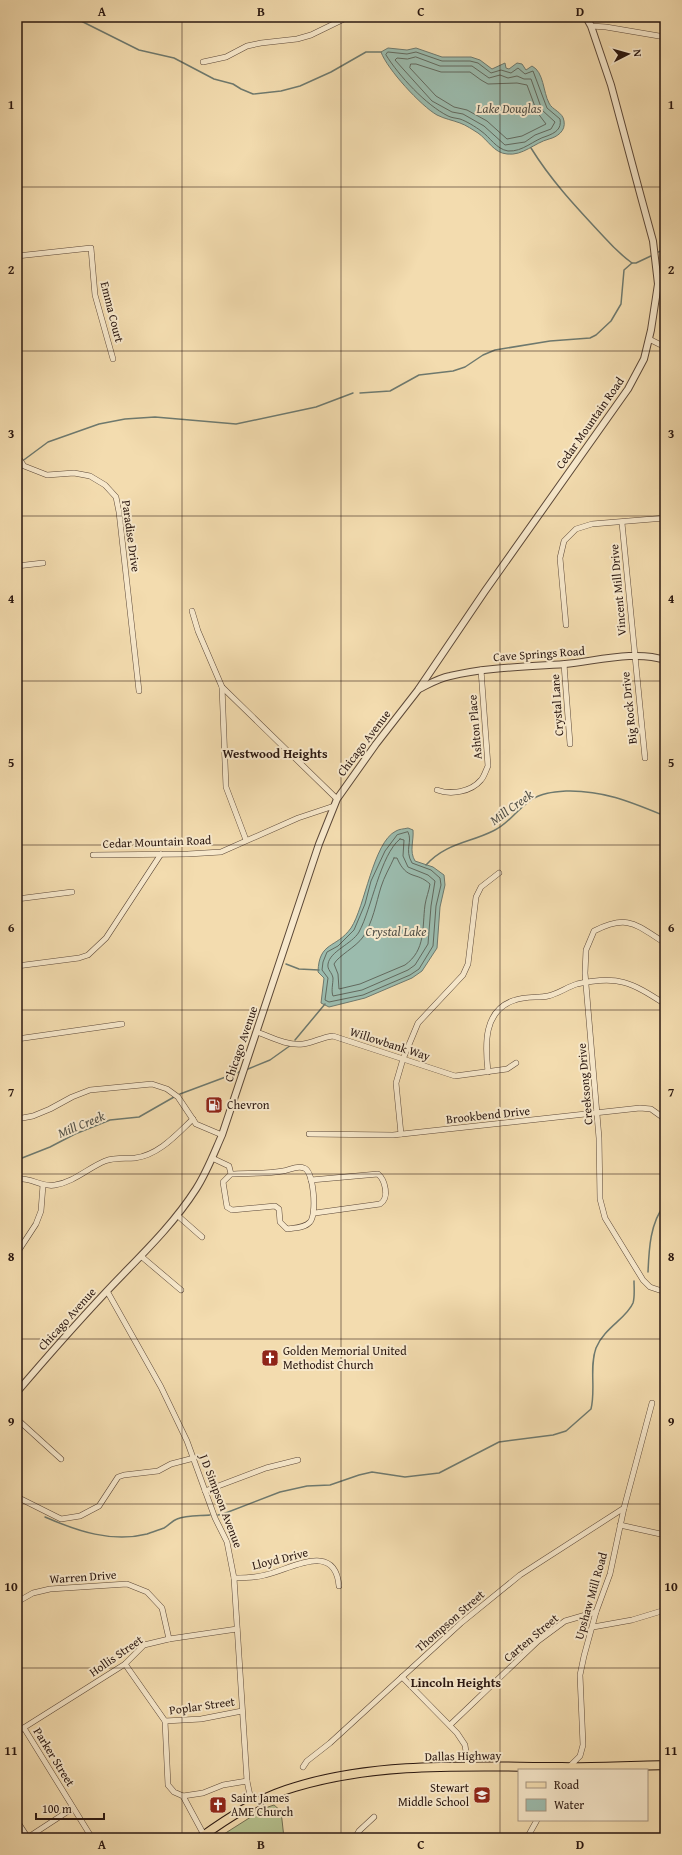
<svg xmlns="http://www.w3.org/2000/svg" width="682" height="1855" viewBox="0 0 682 1855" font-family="'Gentium Book Plus',serif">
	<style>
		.green { fill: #b5c28f; stroke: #706c50 }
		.water { fill: #9bbbad; stroke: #6e796e }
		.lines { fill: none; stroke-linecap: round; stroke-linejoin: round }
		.shore { stroke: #62695e; stroke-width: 1 }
		.stream { stroke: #6e796e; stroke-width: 1.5 }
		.minor-casing { stroke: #5c4838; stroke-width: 6 }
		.tertiary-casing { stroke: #5c4838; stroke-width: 8 }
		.primary-casing { stroke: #2a1710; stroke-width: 10 }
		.minor { stroke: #f7e8cb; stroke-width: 5 }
		.tertiary { stroke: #f7e8cb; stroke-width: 6 }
		.primary { stroke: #f3dcaf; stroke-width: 8 }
		.grid { fill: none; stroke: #2a1710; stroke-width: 1; stroke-opacity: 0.55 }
		.labels { text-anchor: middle; stroke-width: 4; stroke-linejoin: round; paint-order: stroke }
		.street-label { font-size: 12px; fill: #2a1710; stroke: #f7e8cb }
		.poi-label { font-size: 12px; fill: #2a1710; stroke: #f7e8cb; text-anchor: start }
		.water-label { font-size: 13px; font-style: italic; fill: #525047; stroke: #f7e8cb }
		.neighbourhood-label { font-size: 13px; font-weight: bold; fill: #2a1710; stroke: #f7e8cb }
		.neatline { fill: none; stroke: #2a1710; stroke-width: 1.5 }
		.grid-label { font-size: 13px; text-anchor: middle; font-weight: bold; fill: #2a1710 }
	</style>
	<rect width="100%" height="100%" fill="#f3dcaf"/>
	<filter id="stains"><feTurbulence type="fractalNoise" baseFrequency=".005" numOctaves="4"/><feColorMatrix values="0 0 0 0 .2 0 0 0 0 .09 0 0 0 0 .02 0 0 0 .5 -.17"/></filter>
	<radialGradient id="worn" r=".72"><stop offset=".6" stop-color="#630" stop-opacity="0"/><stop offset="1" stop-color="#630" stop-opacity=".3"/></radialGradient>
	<!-- green -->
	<path class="green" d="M274,1805L281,1811L284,1838H226L224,1834L265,1808Z"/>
	<!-- water -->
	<g class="water">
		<path d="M388,48L407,50L416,48L442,57H471L480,60L492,69L505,63L506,68L509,69L517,63L522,64L526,70L532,66C544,72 543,92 549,103C552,110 563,112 564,121C566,131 557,137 549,139C534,143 523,156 507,154C494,153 488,140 478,133C473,130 466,125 460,123C452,120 445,119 437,115C421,106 387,69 381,52Z"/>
		<path d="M408,828L413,830C414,841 409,851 415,861L433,867L444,875L445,885L440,907L437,948L422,971L412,978L365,998L329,1007L321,1003L324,978L318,972C319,941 336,949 351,928C365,907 373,842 396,831C399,829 404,829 408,828Z"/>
	</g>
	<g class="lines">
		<!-- shore -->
		<g class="shore">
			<path d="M388,52L407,54L416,52L442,61H470L478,63L491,73L501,70L511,73L518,68L525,74L533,71L547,108L560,119C562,129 555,133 547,136C533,140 523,152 508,151C496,149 490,137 481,131C476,127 466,121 460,119C456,118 452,118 448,116C426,105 399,76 386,55Z"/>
			<path d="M416,57L440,66H472L489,78L500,75L508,78L517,76L524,79H531L542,110L555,122L551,129L535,135L525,142L505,145L484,126L463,114L452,112L432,101L395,60L397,58L407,59Z"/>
			<path d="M411,64H416L441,72H470L481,80L488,84L517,83L527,85L537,112L546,124L522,136L507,139L487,121L467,110L454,107L436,96L410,68Z"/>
			<path d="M408,832C413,842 404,849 412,863L431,870L440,878L441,885L436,906L433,946L419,969L410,975L363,995L329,1002L325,1000L328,978L322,970L323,962L327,952L338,946L354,930L365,904L371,881L385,851L397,835Z"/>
			<path d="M400,839L404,840L403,856L408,867L428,875L435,881L431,906L428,944L415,965L408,970L362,990L333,996C331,991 333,984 333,978C332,972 327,970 328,964C330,951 352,944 359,932C372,908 380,855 400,839Z"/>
			<path d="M394,858H397C407,881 416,871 430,884C429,891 426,898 425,905C422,928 426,950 405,965L360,984L339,989L338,974L334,964C338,956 356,947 363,937C373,922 376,903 381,887C384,877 390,867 394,858Z"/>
		</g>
		<!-- stream -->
		<g class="stream">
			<path d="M73,17L139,50L174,58L214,79L233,84L241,89L253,94L281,91L300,86L331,72L366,52H381"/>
			<path d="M531,148C552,182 578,209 604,237C613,247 621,255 632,263"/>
			<path d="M656,253L665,249"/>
			<path d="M360,393L390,391L419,375L453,371L465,367L483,355L495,350L550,341L590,338L596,335L611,321L621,304L624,270L632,263H636L653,255"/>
			<path d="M17,465L48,442L99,424L125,419L155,417L236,424L316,407L353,393"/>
			<path d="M426,865C446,843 469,843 493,831C509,824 517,809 531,800C541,793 553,792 566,791C603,790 631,802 665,816"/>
			<path d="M286,964L299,969L319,970"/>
			<path d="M295,1040L325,1004"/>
			<path d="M248,1069L270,1060L291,1045"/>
			<path d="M180,1094L239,1072"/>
			<path d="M17,1160L50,1147L75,1134L110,1120L139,1117L174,1097"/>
			<path d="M648,1272C649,1249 650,1223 665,1204"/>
			<path d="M218,1515L223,1514L280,1492L307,1486L330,1485L359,1475L372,1472L405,1477L439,1473L499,1442L553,1435L566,1431L591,1409C596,1389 589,1367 596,1348C604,1328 627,1318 633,1303C635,1297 634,1287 634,1281"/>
			<path d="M45,1517C77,1531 112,1543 147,1534C152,1532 159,1530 164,1528C169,1525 172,1521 177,1519C186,1515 200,1516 210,1515"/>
		</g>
		<!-- minor casing -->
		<g class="minor-casing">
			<g id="minor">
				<path d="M591,26L606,27L665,37"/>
				<path d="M203,62L226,57L247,46L261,43L297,39L311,35L348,17"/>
				<path d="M17,256L91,248L95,295L113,359"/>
				<path d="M649,339L665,347"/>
				<path d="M17,456L24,466L47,475L74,473L90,476L105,485L116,497L119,512L139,691"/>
				<path d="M622,523L645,758"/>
				<path d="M17,566L43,563"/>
				<path d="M192,611L198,631L222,687L337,799"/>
				<path d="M566,625L560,558L564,541L576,529L592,524L665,518"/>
				<path d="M564,664L570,744"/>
				<path d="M222,687L226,787L246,840"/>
				<path d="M437,790C451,795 471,792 481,780C484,777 486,770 488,766L481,670"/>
				<path d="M93,855L188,854L221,852L298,818L334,806"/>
				<path d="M17,899L72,892"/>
				<path d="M665,943C635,924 628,914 594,931L586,950L585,973L599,1138L600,1199L605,1218L643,1280L650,1287L665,1292"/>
				<path d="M17,966L79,958L88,955L106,938L161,854"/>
				<path d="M257,1032C271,1037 287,1046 303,1044C313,1043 322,1037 333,1036L455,1076L507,1069L516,1063"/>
				<path d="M17,1039L122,1024"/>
				<path d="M488,1072C485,1045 483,1010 515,1000C526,996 538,998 548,996C558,994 567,987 577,984C618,975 631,982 665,1004"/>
				<path d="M17,1119L33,1116L50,1109L72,1097L90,1090L152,1084L167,1089L178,1097L196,1124L222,1135"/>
				<path d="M309,1134L393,1135L640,1108L651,1109L665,1119"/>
				<path d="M401,1134L396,1083L403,1059L418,1023L463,975L468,964L476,897L481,887L499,873"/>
				<path d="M212,1158L229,1166L231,1174L223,1182L227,1207L232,1210L275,1206L279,1209L280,1222L287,1229C294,1228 305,1228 310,1222C317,1215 314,1171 304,1168C297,1165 290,1170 283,1171C267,1174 247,1173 231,1174"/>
				<path d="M17,1179C31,1177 42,1188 55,1185C74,1182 88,1168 105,1161C116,1157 125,1159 135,1158C159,1155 177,1134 193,1119"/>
				<path d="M311,1180L378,1174C385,1180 390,1198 380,1204L315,1213"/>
				<path d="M177,1215L202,1237"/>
				<path d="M17,1253L36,1224L41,1211L43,1185"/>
				<path d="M142,1257L181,1290"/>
				<path d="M107,1291L161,1387L187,1441L215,1518L227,1542L234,1578L247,1781L253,1810"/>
				<path d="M17,1419L61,1459"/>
				<path d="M205,1491L266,1468L298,1460"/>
				<path d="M17,1497L61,1519L80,1516L99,1506L118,1477L124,1475L158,1471L171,1464L194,1458"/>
				<path d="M620,1525L665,1535"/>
				<path d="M234,1578C244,1578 255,1578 265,1575C290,1570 335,1540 339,1586"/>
				<path d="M17,1602L33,1593L50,1589L127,1584L147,1592L162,1608L169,1639"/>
				<path d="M593,1627L632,1620L665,1610"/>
				<path d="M125,1664L165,1721L168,1785L174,1792L183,1796L203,1793L223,1785L247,1781"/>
				<path d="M402,1677L457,1733L465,1745L468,1766"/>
				<path d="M165,1721L201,1719L242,1711"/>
				<path d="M450,1725L538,1641L565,1621L596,1612"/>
				<path d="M24,1728L92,1838"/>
				<path d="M17,1732L125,1664L144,1645L169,1639L237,1629"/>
				<path d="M303,1767L307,1761L330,1743L461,1623L520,1575L624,1508"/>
				<path d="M569,1767L580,1756L583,1745L580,1675L584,1656L596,1612L610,1574L624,1508L652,1403"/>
				<path d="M183,1796L204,1835"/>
				<path d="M17,1821L28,1838"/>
				<path d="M27,1838L73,1808"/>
				<path d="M355,1838L359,1831L374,1817"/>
				<path d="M527,1838L537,1820"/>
			</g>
		</g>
		<!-- tertiary casing -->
		<g class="tertiary-casing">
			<g id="tertiary">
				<path d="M419,689C429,684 439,678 450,676C488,667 526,667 565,664C596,661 636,650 665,660"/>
				<path d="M17,1392C46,1358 76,1324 106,1292C137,1259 171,1228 196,1189C207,1172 214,1153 222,1135L319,844L337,799L376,744L418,690L485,591L628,389L644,359L651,330L658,284L653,241L641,197L611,85L591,26L586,17"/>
			</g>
		</g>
		<!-- primary casing -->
		<g class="primary-casing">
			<path id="primary" d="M200,1838C229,1817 260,1797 295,1787C381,1761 473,1767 562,1767C596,1768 631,1766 665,1765"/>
		</g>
		<!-- minor -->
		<use href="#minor" class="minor"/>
		<!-- tertiary -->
		<use href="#tertiary" class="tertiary"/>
		<!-- primary -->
		<use href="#primary" class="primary"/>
	</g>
	<!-- grid -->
	<path class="grid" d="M182,17V1838M341,17V1838M500,17V1838M17,187H665M17,351H665M17,516H665M17,681H665M17,845H665M17,1010H665M17,1174H665M17,1339H665M17,1504H665M17,1668H665"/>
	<!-- icons -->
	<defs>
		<g id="fuel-square" transform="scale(0.9)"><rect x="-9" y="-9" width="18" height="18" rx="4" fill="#8f2418" stroke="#f7e8cb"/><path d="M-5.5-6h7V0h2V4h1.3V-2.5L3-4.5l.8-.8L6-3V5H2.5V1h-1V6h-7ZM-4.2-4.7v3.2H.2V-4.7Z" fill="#fff"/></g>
		<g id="church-square" transform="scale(0.9)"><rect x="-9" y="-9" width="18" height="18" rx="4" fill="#8f2418" stroke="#f7e8cb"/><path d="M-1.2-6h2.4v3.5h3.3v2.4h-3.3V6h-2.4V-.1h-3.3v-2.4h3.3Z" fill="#fff"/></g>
		<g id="school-square" transform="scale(0.9)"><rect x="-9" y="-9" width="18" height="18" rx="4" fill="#8f2418" stroke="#f7e8cb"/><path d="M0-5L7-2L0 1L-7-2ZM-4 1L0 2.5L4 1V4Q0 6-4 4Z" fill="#fff"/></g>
	</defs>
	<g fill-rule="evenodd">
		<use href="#fuel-square" x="214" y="1105"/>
		<use href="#church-square" x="270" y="1358"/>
		<use href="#school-square" x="482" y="1795"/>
		<use href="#church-square" x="218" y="1805"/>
	</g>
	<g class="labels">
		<!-- street labels -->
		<g class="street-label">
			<text transform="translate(112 312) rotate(76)" y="4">Emma Court</text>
			<text transform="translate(590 423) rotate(-55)" y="4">Cedar Mountain Road</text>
			<text transform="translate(131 536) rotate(82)" y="4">Paradise Drive</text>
			<text transform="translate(618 590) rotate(-95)" y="4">Vincent Mill Drive</text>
			<text transform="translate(539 654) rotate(-4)" y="4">Cave Springs Road</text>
			<text transform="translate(557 705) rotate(-94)" y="4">Crystal Lane</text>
			<text transform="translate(629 708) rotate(-96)" y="4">Big Rock Drive</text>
			<text transform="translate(475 727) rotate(-95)" y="4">Ashton Place</text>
			<text transform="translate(364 743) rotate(-53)" y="4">Chicago Avenue</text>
			<text transform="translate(157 842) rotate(-2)" y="4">Cedar Mountain Road</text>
			<text transform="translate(241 1044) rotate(-71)" y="4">Chicago Avenue</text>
			<text transform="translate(390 1044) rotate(18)" y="4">Willowbank Way</text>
			<text transform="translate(585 1084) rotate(-95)" y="4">Creeksong Drive</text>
			<text transform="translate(488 1115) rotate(-6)" y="4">Brookbend Drive</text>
			<text transform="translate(67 1319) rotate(-48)" y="4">Chicago Avenue</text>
			<text transform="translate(221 1501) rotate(69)" y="4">J D Simpson Avenue</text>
			<text transform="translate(280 1559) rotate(-14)" y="4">Lloyd Drive</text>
			<text transform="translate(83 1577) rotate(-4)" y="4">Warren Drive</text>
			<text transform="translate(591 1596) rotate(-74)" y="4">Upshaw Mill Road</text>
			<text transform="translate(450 1621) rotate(-41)" y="4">Thompson Street</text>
			<text transform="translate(531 1638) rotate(-40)" y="4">Carten Street</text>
			<text transform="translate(116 1656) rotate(-35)" y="4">Hollis Street</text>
			<text transform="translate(202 1706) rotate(-8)" y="4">Poplar Street</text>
			<text transform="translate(463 1756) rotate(-1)" y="4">Dallas Highway</text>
			<text transform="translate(54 1757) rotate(58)" y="4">Parker Street</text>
		</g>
		<!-- poi labels -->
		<g class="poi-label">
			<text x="227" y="1109">Chevron</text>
			<text x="283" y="1355">Golden Memorial United<tspan x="283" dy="14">Methodist Church</tspan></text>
			<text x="469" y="1792" text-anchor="end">Stewart<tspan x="469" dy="14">Middle School</tspan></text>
			<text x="231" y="1802">Saint James<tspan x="231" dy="14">AME Church</tspan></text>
		</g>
		<!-- water labels -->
		<g class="water-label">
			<text x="509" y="113">Lake Douglas</text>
			<text transform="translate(511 807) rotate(-36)" y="5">Mill Creek</text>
			<text x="396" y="936">Crystal Lake</text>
			<text transform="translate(81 1124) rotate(-22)" y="5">Mill Creek</text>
		</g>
		<!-- neighbourhood labels -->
		<g class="neighbourhood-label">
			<text x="275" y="758">Westwood Heights</text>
			<text x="456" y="1687">Lincoln Heights</text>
		</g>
	</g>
	<!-- margin -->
	<rect width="682" height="1855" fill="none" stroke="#f3dcaf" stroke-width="44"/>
	<!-- legend -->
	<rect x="518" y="1769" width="130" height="52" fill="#f7e8cb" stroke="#a59480"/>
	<rect x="526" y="1782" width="20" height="6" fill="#f3dcaf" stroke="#a59480"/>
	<text x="554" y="1789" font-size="12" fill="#2a1710">Road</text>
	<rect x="526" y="1799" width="20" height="12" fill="#9bbbad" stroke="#a59480"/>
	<text x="554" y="1809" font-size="12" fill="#2a1710">Water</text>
	<!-- north arrow -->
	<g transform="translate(628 54) rotate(84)" stroke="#f7e8cb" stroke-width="3" paint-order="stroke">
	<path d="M0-3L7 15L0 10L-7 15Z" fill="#2a1710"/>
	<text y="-6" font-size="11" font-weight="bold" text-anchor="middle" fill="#2a1710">N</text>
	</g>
	<!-- scale -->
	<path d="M36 1813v6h68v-6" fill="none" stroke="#2a1710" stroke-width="2"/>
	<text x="42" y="1813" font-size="12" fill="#2a1710" stroke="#f7e8cb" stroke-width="3" paint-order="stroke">100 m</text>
	<rect x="22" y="22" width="638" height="1811" class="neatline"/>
	<g class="grid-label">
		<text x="102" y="16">A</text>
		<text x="261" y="16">B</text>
		<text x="421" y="16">C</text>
		<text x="580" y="16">D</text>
		<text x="11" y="109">1</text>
		<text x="671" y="109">1</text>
		<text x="11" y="274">2</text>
		<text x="671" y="274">2</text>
		<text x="11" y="438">3</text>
		<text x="671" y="438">3</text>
		<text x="11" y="603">4</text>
		<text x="671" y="603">4</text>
		<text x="11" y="767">5</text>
		<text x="671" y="767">5</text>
		<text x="11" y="932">6</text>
		<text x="671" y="932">6</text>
		<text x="11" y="1097">7</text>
		<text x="671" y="1097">7</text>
		<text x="11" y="1261">8</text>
		<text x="671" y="1261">8</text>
		<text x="11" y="1426">9</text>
		<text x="671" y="1426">9</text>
		<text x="11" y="1591">10</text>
		<text x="671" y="1591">10</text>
		<text x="11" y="1755">11</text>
		<text x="671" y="1755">11</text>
		<text x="102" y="1849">A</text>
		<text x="261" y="1849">B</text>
		<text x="421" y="1849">C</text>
		<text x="580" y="1849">D</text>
	</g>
	<rect width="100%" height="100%" filter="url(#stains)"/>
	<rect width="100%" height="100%" fill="url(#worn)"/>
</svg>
